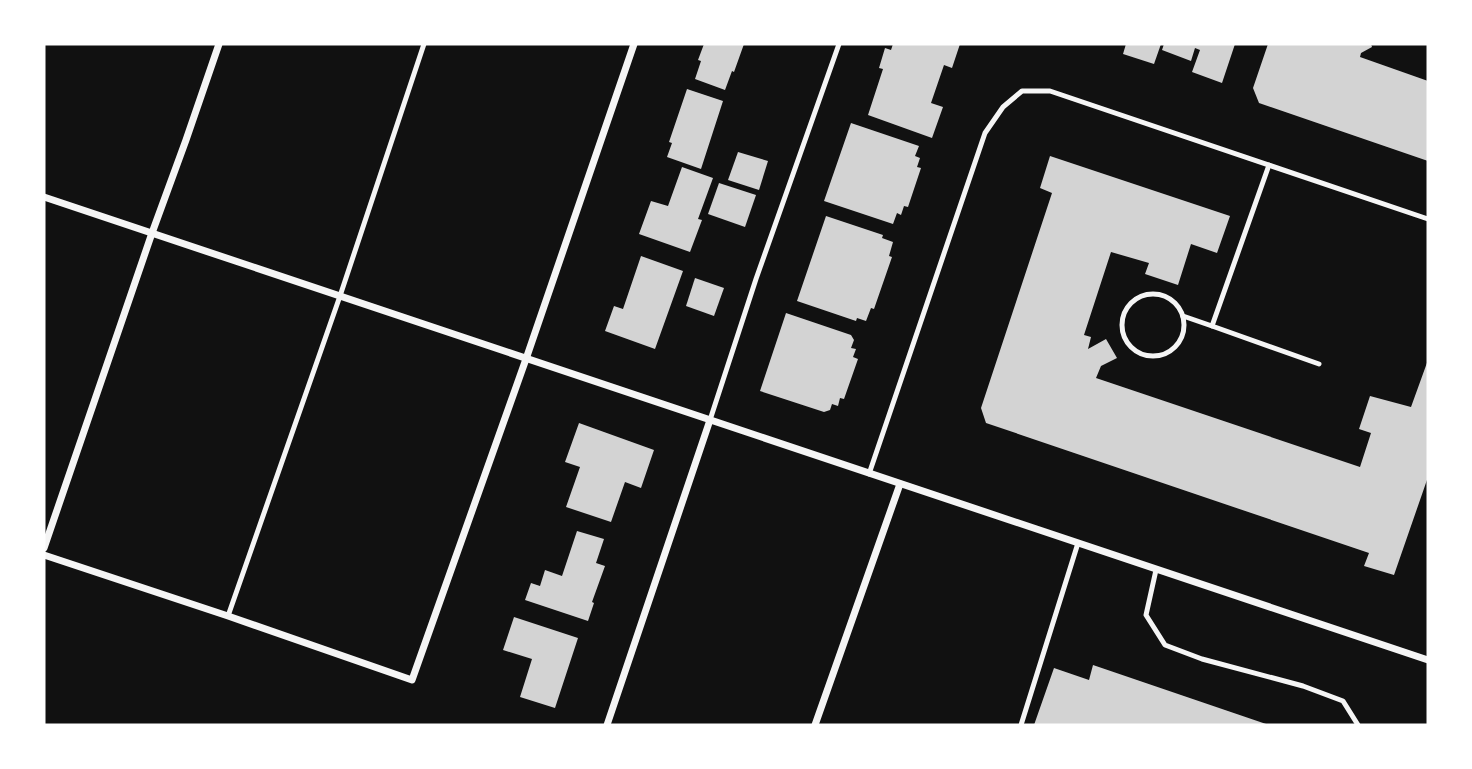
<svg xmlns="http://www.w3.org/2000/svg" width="1472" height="769" viewBox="0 0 1472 769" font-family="Barlow,sans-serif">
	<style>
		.building { fill: #d3d3d3 }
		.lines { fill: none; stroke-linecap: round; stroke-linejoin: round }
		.service { stroke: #f5f5f5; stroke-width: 5 }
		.minor { stroke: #f5f5f5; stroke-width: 7 }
	</style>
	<rect width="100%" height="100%" fill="#111"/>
	<!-- building -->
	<g class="building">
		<path d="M704,44H744L734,72L732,71L725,90L695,79L701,61L698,60Z"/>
		<path d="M893,44H960L952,68L944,65L931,103L943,107L932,138L868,115L883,69L879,68L885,48L891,50Z"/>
		<path d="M1126,44H1161L1154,64L1123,54Z"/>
		<path d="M1164,44H1235L1222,83L1192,72L1200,50L1195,48L1191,61L1162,50Z"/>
		<path d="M1268,44H1371L1372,47L1361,53L1360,57L1428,81V161L1259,103L1253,88Z"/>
		<path d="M687,89L723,101L701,169L667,157L672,143L669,142Z"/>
		<path d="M851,123L919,146L915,156L920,158L917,167L921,168L908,207L904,206L901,215L897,213L893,224L824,201Z"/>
		<path d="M738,152L768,161L759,190L728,180Z"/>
		<path d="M1050,156L1230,216L1217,253L1191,244L1178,285L1145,274L1149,263L1111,252L1084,335L1091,337L1088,349L1106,339L1117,358L1101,366L1096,378L1360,467L1371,433L1359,429L1370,396L1411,407L1428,360V477L1394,575L1364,566L1369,553L986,423L981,408L1052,193L1040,188Z"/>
		<path d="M682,167L713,178L698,219L702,220L690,252L639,234L651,201L668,206Z"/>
		<path d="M719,183L756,195L745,227L708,214Z"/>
		<path d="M826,216L883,235L882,238L893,242L889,256L892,257L874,309L871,308L866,321L857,318L856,321L797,301Z"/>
		<path d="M641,256L683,271L655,349L605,331L614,306L623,309Z"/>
		<path d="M695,278L724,288L714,316L686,306Z"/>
		<path d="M786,313L851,335L854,340L851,348L856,349L853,357L858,359L844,399L840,398L838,406L832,404L830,410L824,412L760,391Z"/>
		<path d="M579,423L654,450L641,488L625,482L611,522L566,507L580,467L565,462Z"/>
		<path d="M577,531L604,539L596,563L605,566L592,602L594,603L588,621L525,600L531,583L540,586L545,570L562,576Z"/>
		<path d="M514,617L578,638L555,708L520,697L532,659L503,650Z"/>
		<path d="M1093,665L1269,725H1034L1054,668L1089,680Z"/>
	</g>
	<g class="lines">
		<!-- service -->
		<g class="service">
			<path d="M1269,165L1212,326L1319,364"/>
			<circle cx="1153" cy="325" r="31"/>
			<path d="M1183,316L1212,326"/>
			<path d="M710,420L756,279L839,44"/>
			<path d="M869,474L985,133L1003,107L1022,91H1050L1428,219"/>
			<path d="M1156,570L1146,615L1165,645L1202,659L1303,686L1343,701L1358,725"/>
			<path d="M228,616L340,296L424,44"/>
			<path d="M1021,725L1078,543"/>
		</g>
		<!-- minor -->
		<g class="minor">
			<path d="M44,197L1428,660"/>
			<path d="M44,548L152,233L186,140L219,44"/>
			<path d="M44,555L228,616L412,680L526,359L634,44"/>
			<path d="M607,725L710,420"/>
			<path d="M815,725L900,484"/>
		</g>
	</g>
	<!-- border -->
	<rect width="1472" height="769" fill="none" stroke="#ffffff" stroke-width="91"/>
</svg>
